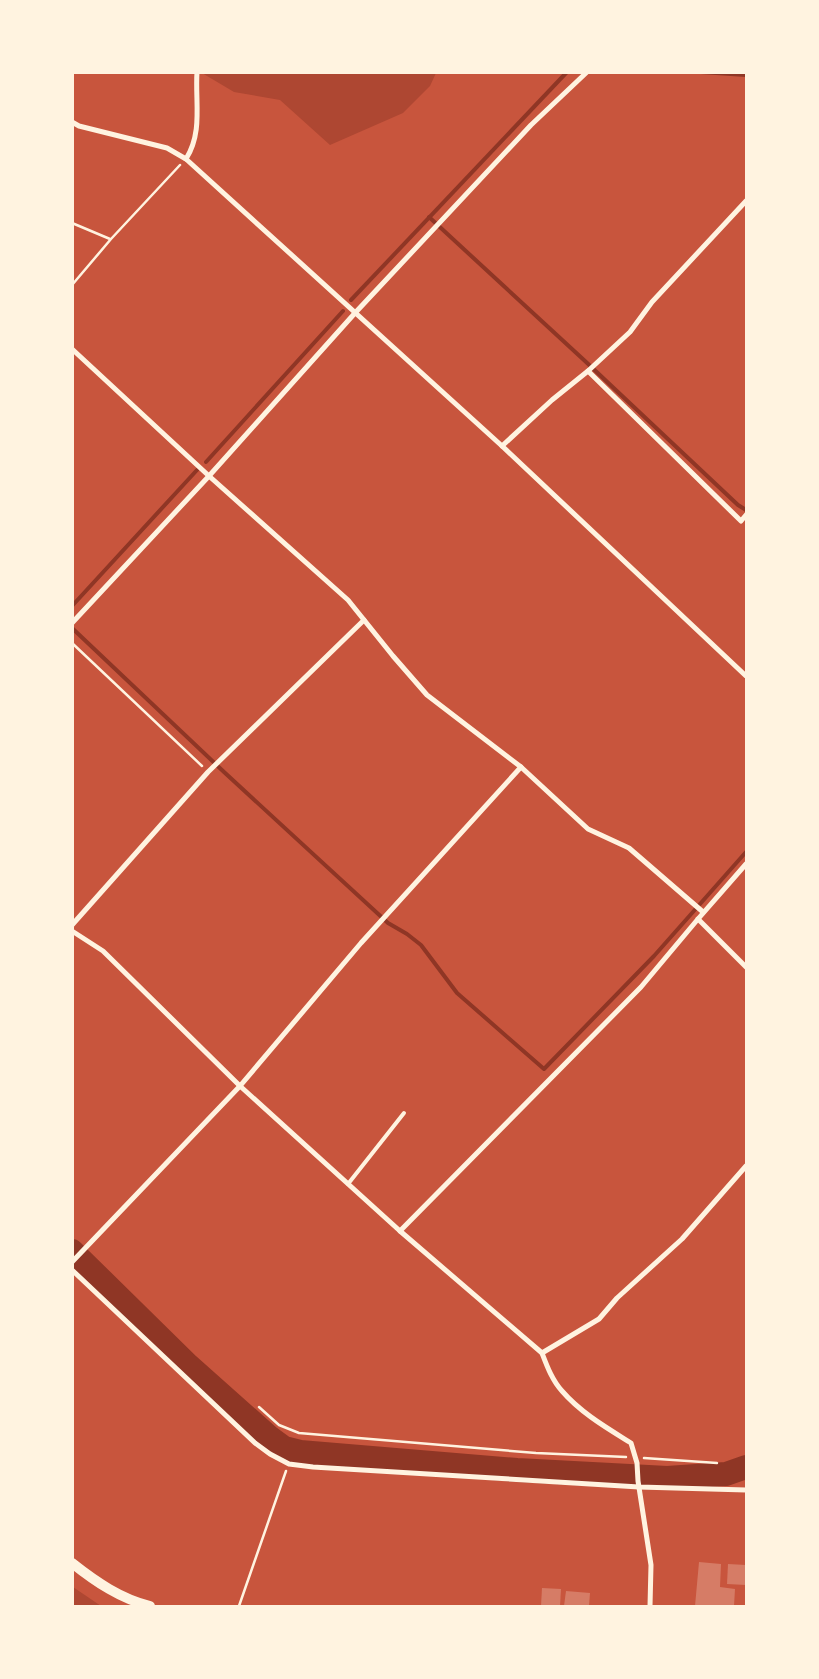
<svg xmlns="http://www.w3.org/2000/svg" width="819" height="1679" viewBox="0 0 819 1679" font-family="Overpass,sans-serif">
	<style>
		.green { fill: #ae4732 }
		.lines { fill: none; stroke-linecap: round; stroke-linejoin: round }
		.stream { stroke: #8f3625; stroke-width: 4 }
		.river { stroke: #8f3625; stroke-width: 24 }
		.building { fill: #d67c66 }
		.path { stroke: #fff3e0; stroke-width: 2.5 }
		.service { stroke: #fff3e0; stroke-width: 4 }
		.minor { stroke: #fff3e0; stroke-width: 5 }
		.secondary { stroke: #fff3e0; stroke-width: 10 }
	</style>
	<rect width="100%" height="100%" fill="#c8553d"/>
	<!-- green -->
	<g class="green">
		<path d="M202,73H436L430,86L403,113L330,145L280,100L234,92Z"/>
		<path d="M72,1587H73L101,1606H73Z"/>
	</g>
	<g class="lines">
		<!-- stream -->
		<g class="stream">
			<path d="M701,72L746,75"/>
			<path d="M429,217L585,361L738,505L746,510"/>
			<path d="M351,300L567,72"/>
			<path d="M206,462L343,311"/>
			<path d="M72,606L197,470"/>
			<path d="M72,628L224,772L388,923L407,934L421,945L457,993L544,1069L654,956L746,852"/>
		</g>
		<!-- river -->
		<path class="river" d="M72,1251L188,1365L269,1437L284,1448L300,1452L517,1470L667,1478L726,1474L746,1467"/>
	</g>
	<!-- building -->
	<g class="building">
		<path d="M699,1562L721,1564L720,1587L735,1589L734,1606H695Z"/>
		<path d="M728,1564L746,1565V1585L727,1584Z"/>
		<path d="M542,1588L561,1589L560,1606H541Z"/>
		<path d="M566,1591L590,1593L589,1606H564Z"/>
	</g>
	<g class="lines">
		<!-- path -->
		<g class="path">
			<path d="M72,223L110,239"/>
			<path d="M72,285L111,239L180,165"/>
			<path d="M72,643L202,766"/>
			<path d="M259,1407L279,1425L299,1433L536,1453L626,1457"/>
			<path d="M644,1458L717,1463"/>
			<path d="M239,1606L286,1471"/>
		</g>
		<!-- service -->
		<path class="service" d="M348,1184L404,1113"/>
		<!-- minor -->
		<g class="minor">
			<path d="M72,122L79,126L167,148L186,159L502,446L746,676"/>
			<path d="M186,159C203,132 195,102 197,72"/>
			<path d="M72,349L209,476L348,600L393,656L427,695L521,767L588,829L629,848L703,912"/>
			<path d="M588,371L741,521L746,515"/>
			<path d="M502,446L552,400L588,371L630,332L652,302L746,201"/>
			<path d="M72,623L209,476L355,313L531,125L587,72"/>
			<path d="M698,919L746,967"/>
			<path d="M72,925L208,772L364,620"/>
			<path d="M72,931L103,951L240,1086L400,1231L542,1353C547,1366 552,1380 562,1391C581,1413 607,1428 631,1443L637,1463L638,1481L651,1565L650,1606"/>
			<path d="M400,1231L641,987L698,919L746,864"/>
			<path d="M72,1262L240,1086L361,943L521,767"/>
			<path d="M72,1270L255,1443L270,1454L289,1464L313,1467L639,1487L746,1490"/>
			<path d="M542,1353L599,1319L617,1298L682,1239L746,1166"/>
		</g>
		<!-- secondary -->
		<path class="secondary" d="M72,1563C96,1582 121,1599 150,1606"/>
	</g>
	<!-- border -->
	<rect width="819" height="1679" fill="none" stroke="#fff3e0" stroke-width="148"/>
</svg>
